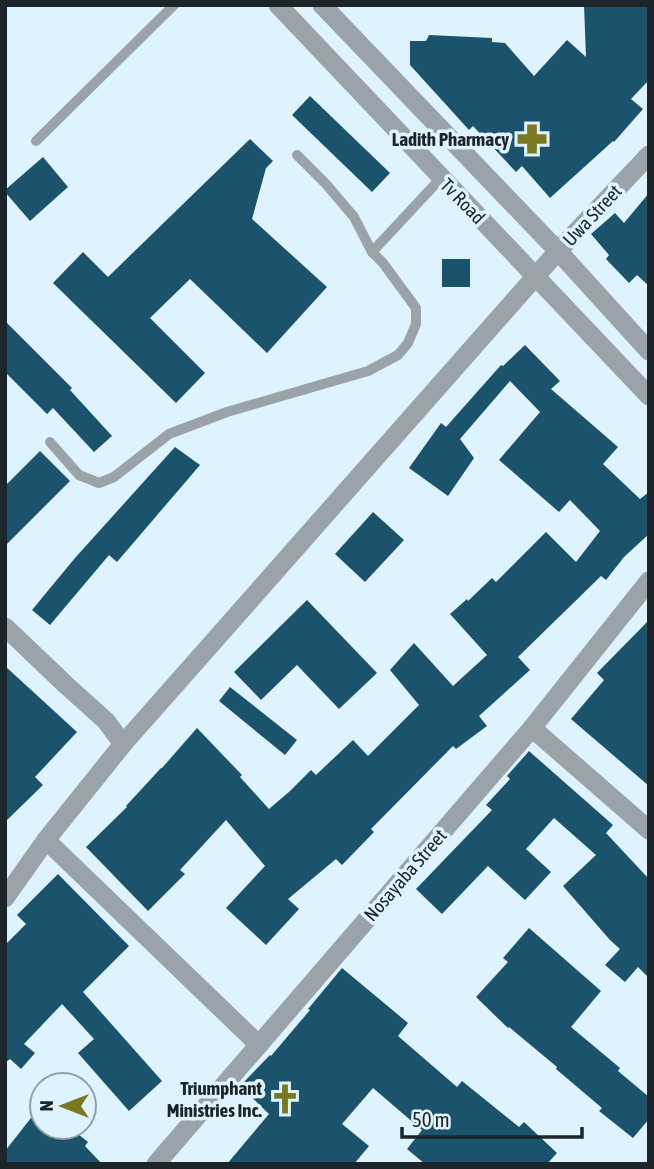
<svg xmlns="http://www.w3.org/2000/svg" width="654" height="1169" viewBox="0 0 654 1169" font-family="'Asap Condensed',sans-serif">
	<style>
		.building { fill: #1a536b }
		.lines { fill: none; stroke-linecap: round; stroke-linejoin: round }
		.service { stroke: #99a3a9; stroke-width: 10 }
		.minor { stroke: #99a3a9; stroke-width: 19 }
		.tertiary { stroke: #99a3a9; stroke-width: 19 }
		.labels { text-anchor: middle; stroke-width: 7; stroke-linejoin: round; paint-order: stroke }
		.poi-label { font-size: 19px; font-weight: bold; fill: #1b252a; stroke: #def3fd; text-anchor: end }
		.street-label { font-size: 19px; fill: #1b252a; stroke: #def3fd }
	</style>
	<rect width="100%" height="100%" fill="#def3fd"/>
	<!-- building -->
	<g class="building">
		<path d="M584,5H649V80L631,99L643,109L614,142L613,141L550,198L522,166L516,172L473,126L469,130L410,65V41H426L429,35L492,38V42L505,43L534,76L567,40L586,57Z"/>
		<path d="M310,96L390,173L372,192L292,115Z"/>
		<path d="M250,139L273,161L266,168L252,219L327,287L267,353L190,279L150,318L205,373L176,403L53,283L83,252L108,277Z"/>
		<path d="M43,157L68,187L30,221L5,192V190Z"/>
		<path d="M649,193V286L637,275L629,283L606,259L609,255L591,234L615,213L624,223Z"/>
		<rect x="442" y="259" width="28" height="28"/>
		<path d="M5,321L72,388L70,390L112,436L94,452L53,408L47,414L5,372Z"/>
		<path d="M525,345L560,381L551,389L618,447L603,464L640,499L649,492V534L624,557L606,580L601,576L518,657L530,670L479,716L487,726L456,749L453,746L371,829L374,832L342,865L336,859L288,899L299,909L266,945L226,908L265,866L226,820L180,870L185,874L148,911L86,847L127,807L126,806L161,768H162L197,728L242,775L240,777L269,809L290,791L311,770L316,775L353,740L368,756L419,705L390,670L414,643L453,686L487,655L450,614L467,599L468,601L492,578L496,582L546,532L576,562L600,531L570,500L559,512L499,460L540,412L510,381L460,439L474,458L448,496L409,468L441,423L446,427L501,365L503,366Z"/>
		<path d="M175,447L200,465L117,562L109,555L50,625L32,610L75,558Z"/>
		<path d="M40,451L70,481L5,546V486Z"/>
		<path d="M373,512L404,540L365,582L335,554Z"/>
		<path d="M307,600L377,673L339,709L297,665L261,700L234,672Z"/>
		<path d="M649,620V786L571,719L604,680L597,673Z"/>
		<path d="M5,666L77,732L35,777L43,785L5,822Z"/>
		<path d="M230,687L297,740L285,755L219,701Z"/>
		<path d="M529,751L613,825L606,833L649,879V978L638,967L625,982L605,965L620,949L610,940L563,886L596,855L554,818L526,849L551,872L525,900L488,866L442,914L416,889L492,810L486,805L510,779L507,776Z"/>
		<path d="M58,874L129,946L83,992L162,1081L129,1111L78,1053L94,1039L62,1004L24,1044L35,1053L21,1069L10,1059L5,1063V945L26,924L17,915Z"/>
		<path d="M529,928L601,991L571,1027L620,1068L618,1071L649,1097V1119L633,1138L599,1111L602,1108L556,1069L557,1067L509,1027L508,1028L476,997L508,962L503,958Z"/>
		<path d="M342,968L408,1023L398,1036L457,1087L462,1081L519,1127L524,1122L557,1153L547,1164H425L407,1149L422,1130L373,1088L342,1124L369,1146L354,1164H227L269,1114L240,1086L270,1055L271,1056L310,1010L308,1009Z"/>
		<path d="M42,1104V1127H69L88,1142L85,1146L102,1164H5V1151Z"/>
	</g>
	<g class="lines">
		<!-- service -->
		<g class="service">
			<path d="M36,141L174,5"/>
			<path d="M297,155L326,184L354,217L372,252"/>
			<path d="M50,442L79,475L99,483L114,477L169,434L227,412L368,371L398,355L408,343L416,324V308L383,263L372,252L441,178"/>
		</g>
		<!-- minor -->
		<g class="minor">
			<path d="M5,627L66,685L106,721L123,744"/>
			<path d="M532,728L649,830"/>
			<path d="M46,840L259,1045"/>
			<path d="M5,898L46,840L123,744L558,251L649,155"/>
			<path d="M156,1164L532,728L649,581"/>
		</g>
		<!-- tertiary -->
		<g class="tertiary">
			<path d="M278,5C401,136 526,265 649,396"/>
			<path d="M322,5L558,251L649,351"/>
		</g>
	</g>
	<!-- icons -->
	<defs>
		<g id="pharmacy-bare" transform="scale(2.415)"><path d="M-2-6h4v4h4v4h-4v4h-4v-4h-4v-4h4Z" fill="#7a781e" stroke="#def3fd" stroke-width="2.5" paint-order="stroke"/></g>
		<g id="church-bare" transform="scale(2.415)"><path d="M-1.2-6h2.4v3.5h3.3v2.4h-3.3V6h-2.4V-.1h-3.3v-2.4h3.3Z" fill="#7a781e" stroke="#def3fd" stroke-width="2.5" paint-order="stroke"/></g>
	</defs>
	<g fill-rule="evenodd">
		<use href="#pharmacy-bare" x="532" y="139"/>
		<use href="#church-bare" x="285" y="1099"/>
	</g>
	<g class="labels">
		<!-- poi labels -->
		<g class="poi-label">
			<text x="509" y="146">Ladith Pharmacy</text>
			<text x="262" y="1095">Triumphant<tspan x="262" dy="22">Ministries Inc.</tspan></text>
		</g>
		<!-- street labels -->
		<g class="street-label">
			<text transform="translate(463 201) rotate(46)" y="7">Tv Road</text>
			<text transform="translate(592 215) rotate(-47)" y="7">Uwa Street</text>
			<text transform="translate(405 875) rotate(-49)" y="7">Nosayaba Street</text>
		</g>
	</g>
	<!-- border -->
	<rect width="654" height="1169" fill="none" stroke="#1b252a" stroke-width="14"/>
	<!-- north arrow -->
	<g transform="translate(63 1106) rotate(270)"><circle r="33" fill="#def3fd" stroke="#90a1a9" stroke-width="2"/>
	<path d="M0-5L12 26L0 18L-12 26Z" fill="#7a781e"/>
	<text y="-10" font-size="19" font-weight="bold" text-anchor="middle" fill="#1b252a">N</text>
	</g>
	<!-- scale -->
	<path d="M402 1127v10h180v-10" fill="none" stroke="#1b252a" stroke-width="3.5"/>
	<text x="412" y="1127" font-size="21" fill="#1b252a" stroke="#def3fd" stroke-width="5" paint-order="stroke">50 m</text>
</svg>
